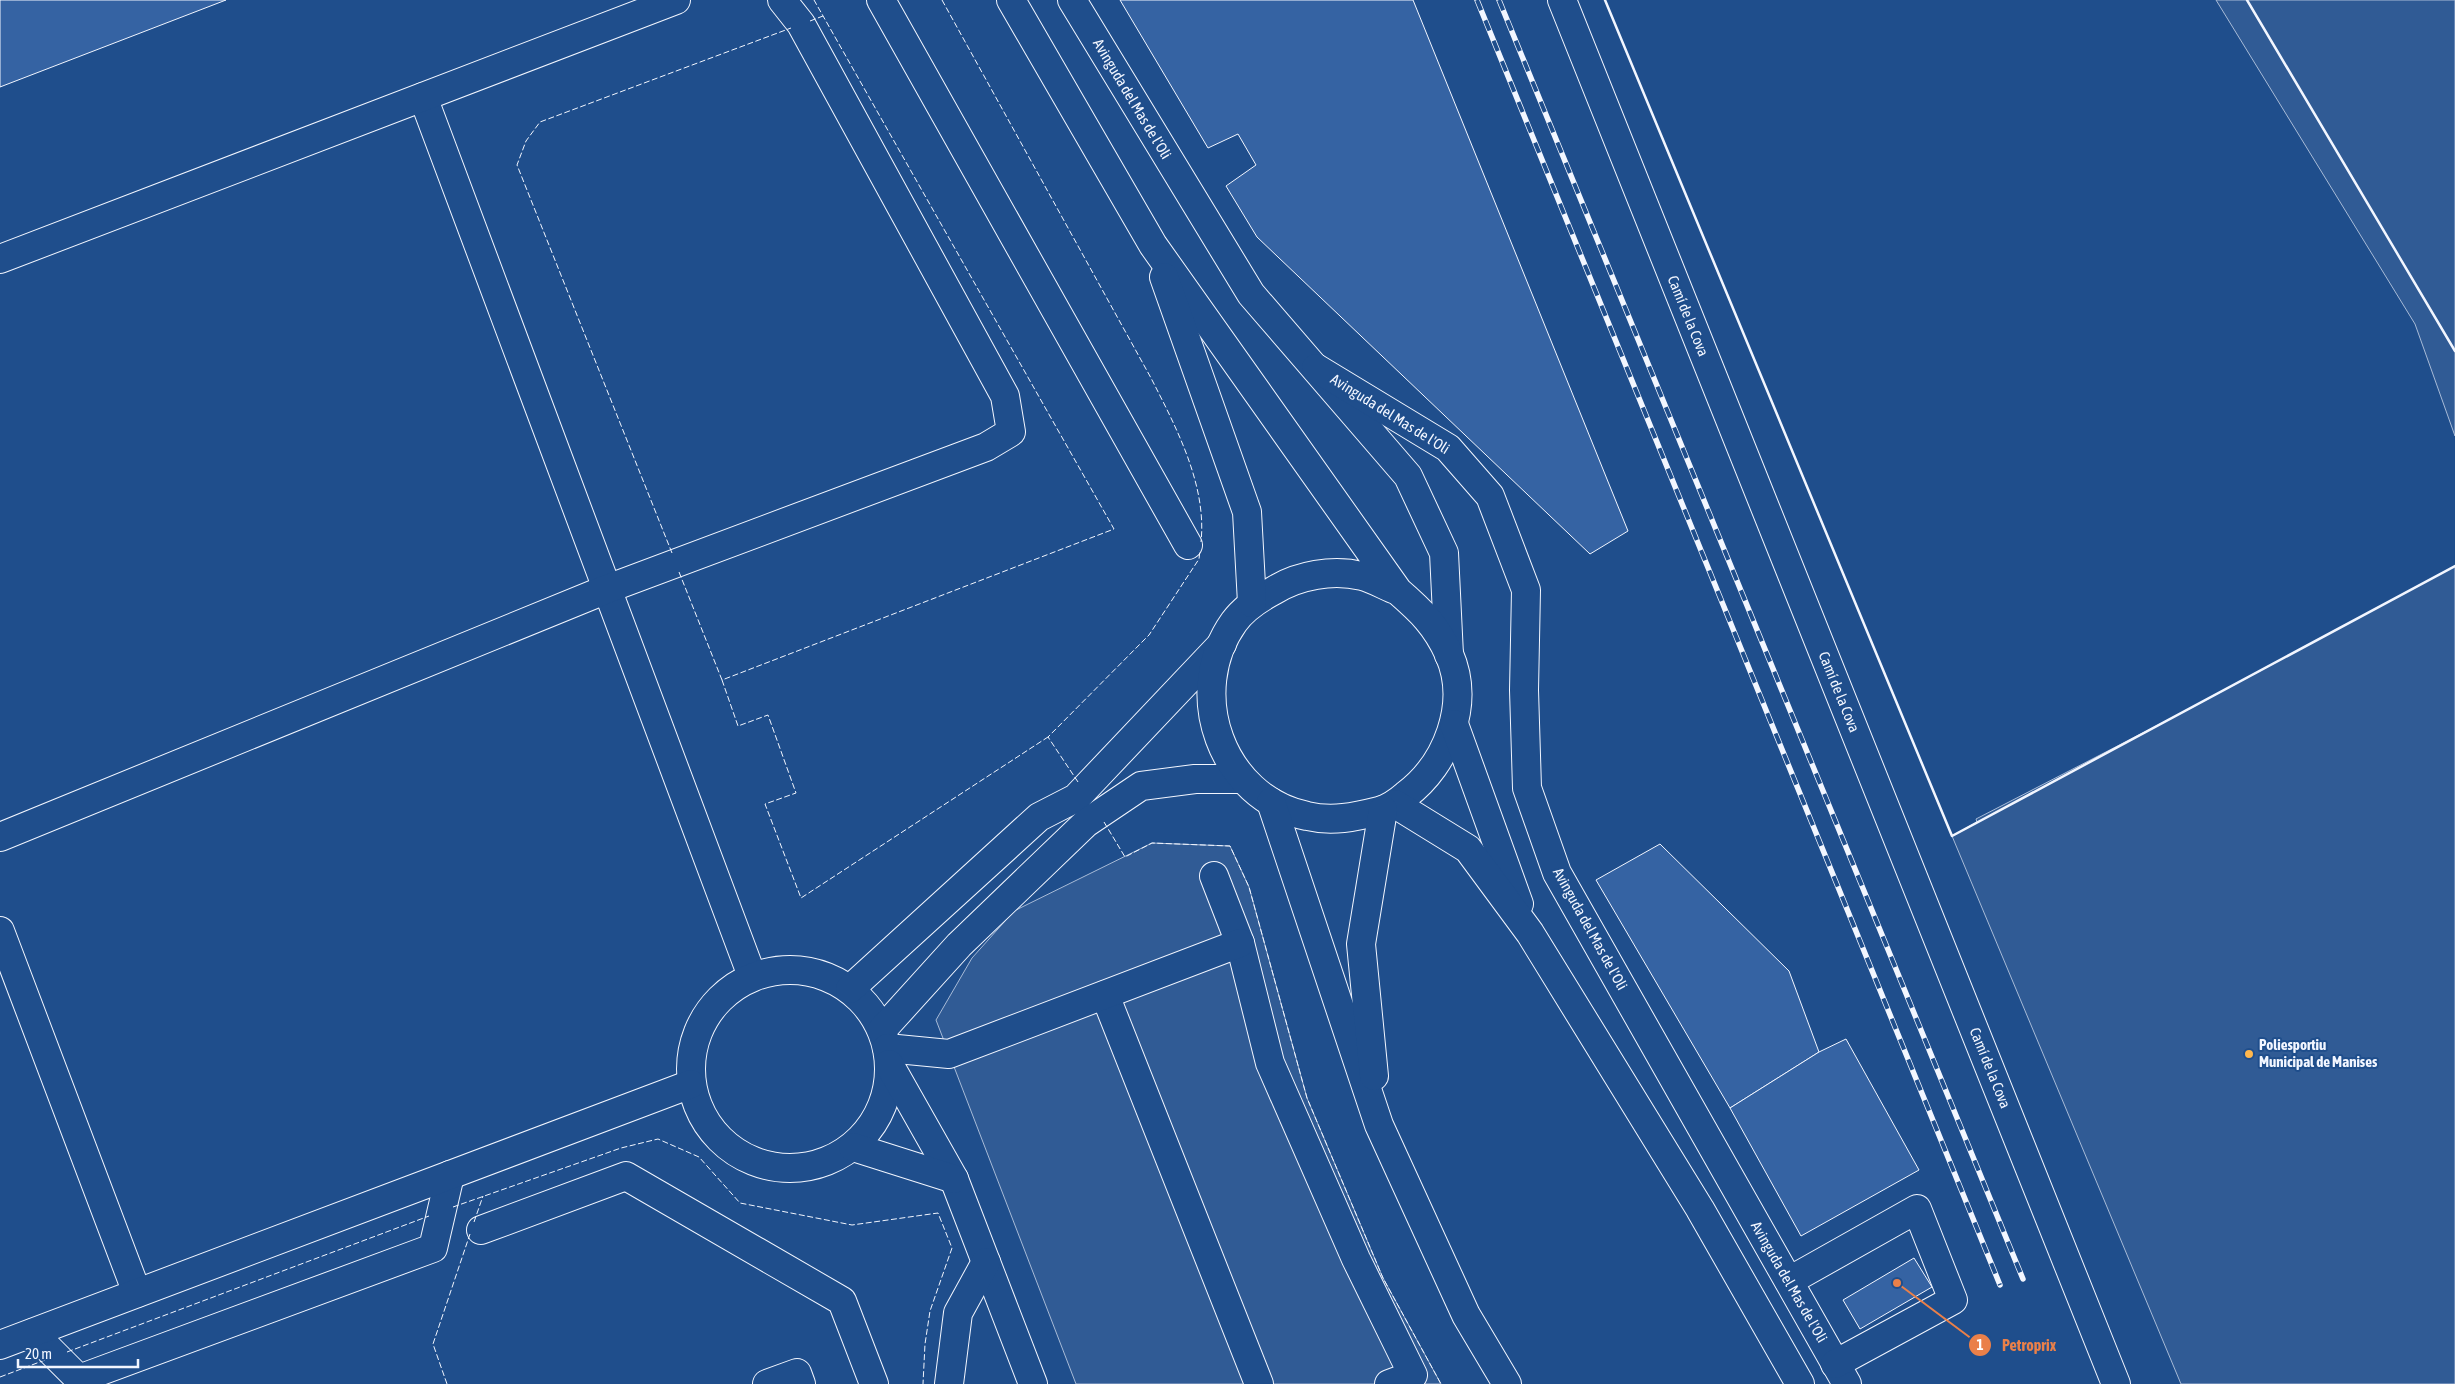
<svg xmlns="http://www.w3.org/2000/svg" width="2455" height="1384" viewBox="0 0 2455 1384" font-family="'Asap Condensed',sans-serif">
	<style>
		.built { fill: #305b95; stroke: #a8bbd7 }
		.building { fill: #3563a3; stroke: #f2f6ff }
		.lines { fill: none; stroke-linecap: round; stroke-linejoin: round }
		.minor-casing { stroke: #f2f6ff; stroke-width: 30 }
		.major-casing { stroke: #f2f6ff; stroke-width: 30 }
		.minor { stroke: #1f4e8c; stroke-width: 28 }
		.major { stroke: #1f4e8c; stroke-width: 28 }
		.rail-casing { stroke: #f2f6ff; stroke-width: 5.5 }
		.rail { stroke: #1f4e8c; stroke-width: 4; stroke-dasharray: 11; stroke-linecap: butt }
		.fence { stroke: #f2f6ff; stroke-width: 1; stroke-dasharray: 6 2.5; stroke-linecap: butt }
		.wall { stroke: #f2f6ff; stroke-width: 2.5 }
		.poi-dot { fill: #ffb74d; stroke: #1f4e8c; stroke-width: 2 }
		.labels { text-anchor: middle; stroke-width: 4; stroke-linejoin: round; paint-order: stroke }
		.street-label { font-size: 15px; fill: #f2f6ff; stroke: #1f4e8c }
		.poi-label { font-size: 15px; font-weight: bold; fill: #f2f6ff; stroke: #1f4e8c; text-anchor: start }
		.leader { fill: none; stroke: #ea8049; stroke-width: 2 }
		.callout-dot { fill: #ea8049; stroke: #1f4e8c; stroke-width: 2 }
		.mark-label { font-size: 15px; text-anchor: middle; font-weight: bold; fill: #fff }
		.callout-label { font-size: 16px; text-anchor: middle; font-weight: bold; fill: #ea8049; stroke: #1f4e8c; stroke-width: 4; stroke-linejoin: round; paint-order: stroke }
	</style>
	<rect width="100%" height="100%" fill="#1f4e8c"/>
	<!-- built -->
	<g class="built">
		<path d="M2216,0H2455V436L2415,324Z"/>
		<path d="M2455,566V1384H2181L1952,836L1977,822L1976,819L2191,708Z"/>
		<path d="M1152,843L1230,846L1249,887L1307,1098L1383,1278L1441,1384H1076L936,1020L972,958L1014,911Z"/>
	</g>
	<!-- building -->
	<g class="building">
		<path d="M0,0H226L0,87Z"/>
		<path d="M1120,0H1413L1628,531L1590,554L1257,237L1226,186L1256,165L1238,134L1208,148Z"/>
		<path d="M1660,844L1789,971L1819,1052L1730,1108L1596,880Z"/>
		<path d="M1846,1039L1919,1170L1801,1236L1730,1108L1819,1052Z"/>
		<path d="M1914,1258L1932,1287L1860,1329L1843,1300Z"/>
	</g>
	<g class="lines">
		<!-- minor casing -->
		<g class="minor-casing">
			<g id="minor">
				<path d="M881,0L1188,545"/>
				<path d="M1072,0L1251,294L1408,476L1444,553L1449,655"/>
				<path d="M1562,0L2116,1384"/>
				<path d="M423,97L752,976"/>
				<path d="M0,259L676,0"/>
				<path d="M1316,368L1448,448L1490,496L1526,590L1524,690L1527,788L1557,873L1847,1384"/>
				<path d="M0,837L607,589L986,447L1011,432L1005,396L801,24L782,0"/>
				<path d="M1214,876L1240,943L1270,1063L1356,1259L1413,1375L1389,1384"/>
				<path d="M0,931L137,1293"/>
				<circle cx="790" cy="1069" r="99"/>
				<path d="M850,989L1039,817L1076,798L1222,644"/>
				<path d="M1105,995L1259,1384"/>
				<path d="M882,1030L959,945L1086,823L1141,786L1195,779H1242"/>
				<path d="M887,1048L949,1054L1240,943"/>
				<path d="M889,1064L954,1179L1033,1384"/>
				<path d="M853,1147L954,1179"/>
				<path d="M481,1230L626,1176L842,1301L874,1384"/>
				<path d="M1789,1281L1917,1209L1953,1300L1835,1364"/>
				<path d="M33,1333L79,1379L433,1248L450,1175"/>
				<path d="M0,1345L691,1084"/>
				<path d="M767,1384L797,1373L801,1384"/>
				<path d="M949,1384L958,1313L986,1262"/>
			</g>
		</g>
		<!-- major casing -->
		<g class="major-casing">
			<g id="major">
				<path d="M1011,0L1153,245L1398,591C1421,611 1436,625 1449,654C1471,704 1447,764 1406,795C1398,802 1390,808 1379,811C1355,817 1332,822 1307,816C1221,798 1184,692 1234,622C1244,608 1258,599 1273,591C1298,575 1333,569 1362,576C1374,579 1387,587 1398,591"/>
				<path d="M1164,277L1247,512L1252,603"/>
				<path d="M1454,724L1519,904"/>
				<path d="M1271,802L1379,1125L1466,1315L1507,1384"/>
				<path d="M1395,804L1468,849L1530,933L1700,1209L1800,1384"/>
				<path d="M1374,1076L1361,944L1383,810"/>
			</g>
		</g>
		<!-- minor -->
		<use href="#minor" class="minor"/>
		<!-- major -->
		<use href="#major" class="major"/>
		<!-- rail casing -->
		<g class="rail-casing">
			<g id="rail">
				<path d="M1477,0L2000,1285"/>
				<path d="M1499,0L2023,1279"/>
			</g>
		</g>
		<!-- rail -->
		<use href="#rail" class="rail"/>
		<!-- fence -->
		<g class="fence">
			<path d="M942,0L1151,378C1176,427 1207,485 1201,542"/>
			<path d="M810,21L823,16"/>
			<path d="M672,553L517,165L526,141L540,122L791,28"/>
			<path d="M679,572L722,680L1114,529L814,0"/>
			<path d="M722,680L738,726L768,715L796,793L765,804L801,898L1048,737"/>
			<path d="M1078,782L1048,737L1149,635L1199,559L1200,550"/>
			<path d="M1104,822L1125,857L1152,843L1230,846L1249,887L1307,1098L1383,1278L1441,1384"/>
			<path d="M453,1207L621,1148L658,1139L699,1157L740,1203L852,1225L938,1213L952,1248L930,1311L925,1344L923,1384"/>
			<path d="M474,1222L483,1196"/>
			<path d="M67,1352L429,1216"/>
			<path d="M0,1377L45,1360"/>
			<path d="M447,1384L433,1344L470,1234"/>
		</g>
		<!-- wall -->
		<g class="wall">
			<path d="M1605,0L1952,836L2455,566"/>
			<path d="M2247,0L2455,351"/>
		</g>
	</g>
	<!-- markers -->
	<circle class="poi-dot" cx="2249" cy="1054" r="5"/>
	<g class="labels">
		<!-- street labels -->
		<g class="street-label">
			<text transform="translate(1132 99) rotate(59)" y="5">Avinguda del Mas de l'Oli</text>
			<text transform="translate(1688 316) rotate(68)" y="5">Camí de la Cova</text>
			<text transform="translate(1390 414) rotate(32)" y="5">Avinguda del Mas de l'Oli</text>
			<text transform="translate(1839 692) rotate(68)" y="5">Camí de la Cova</text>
			<text transform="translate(1590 929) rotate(61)" y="5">Avinguda del Mas de l'Oli</text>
			<text transform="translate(1990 1068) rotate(68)" y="5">Camí de la Cova</text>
			<text transform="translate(1789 1282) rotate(60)" y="5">Avinguda del Mas de l'Oli</text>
		</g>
		<!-- poi labels -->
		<g class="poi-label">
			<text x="2259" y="1050">Poliesportiu<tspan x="2259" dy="17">Municipal de Manises</tspan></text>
		</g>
	</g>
	<!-- callouts -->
	<path class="leader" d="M1897 1283L1980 1345"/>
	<g class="callout-dot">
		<circle cx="1897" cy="1283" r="5"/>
		<circle cx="1980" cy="1345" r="12"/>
	</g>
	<g class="mark-label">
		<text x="1980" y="1350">1</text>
	</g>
	<g class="callout-label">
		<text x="2029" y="1351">Petroprix</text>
	</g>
	<!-- scale -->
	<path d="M18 1359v8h120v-8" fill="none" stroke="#f2f6ff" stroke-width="2.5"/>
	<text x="25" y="1359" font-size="15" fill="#f2f6ff" stroke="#1f4e8c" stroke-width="4" paint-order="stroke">20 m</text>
</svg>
